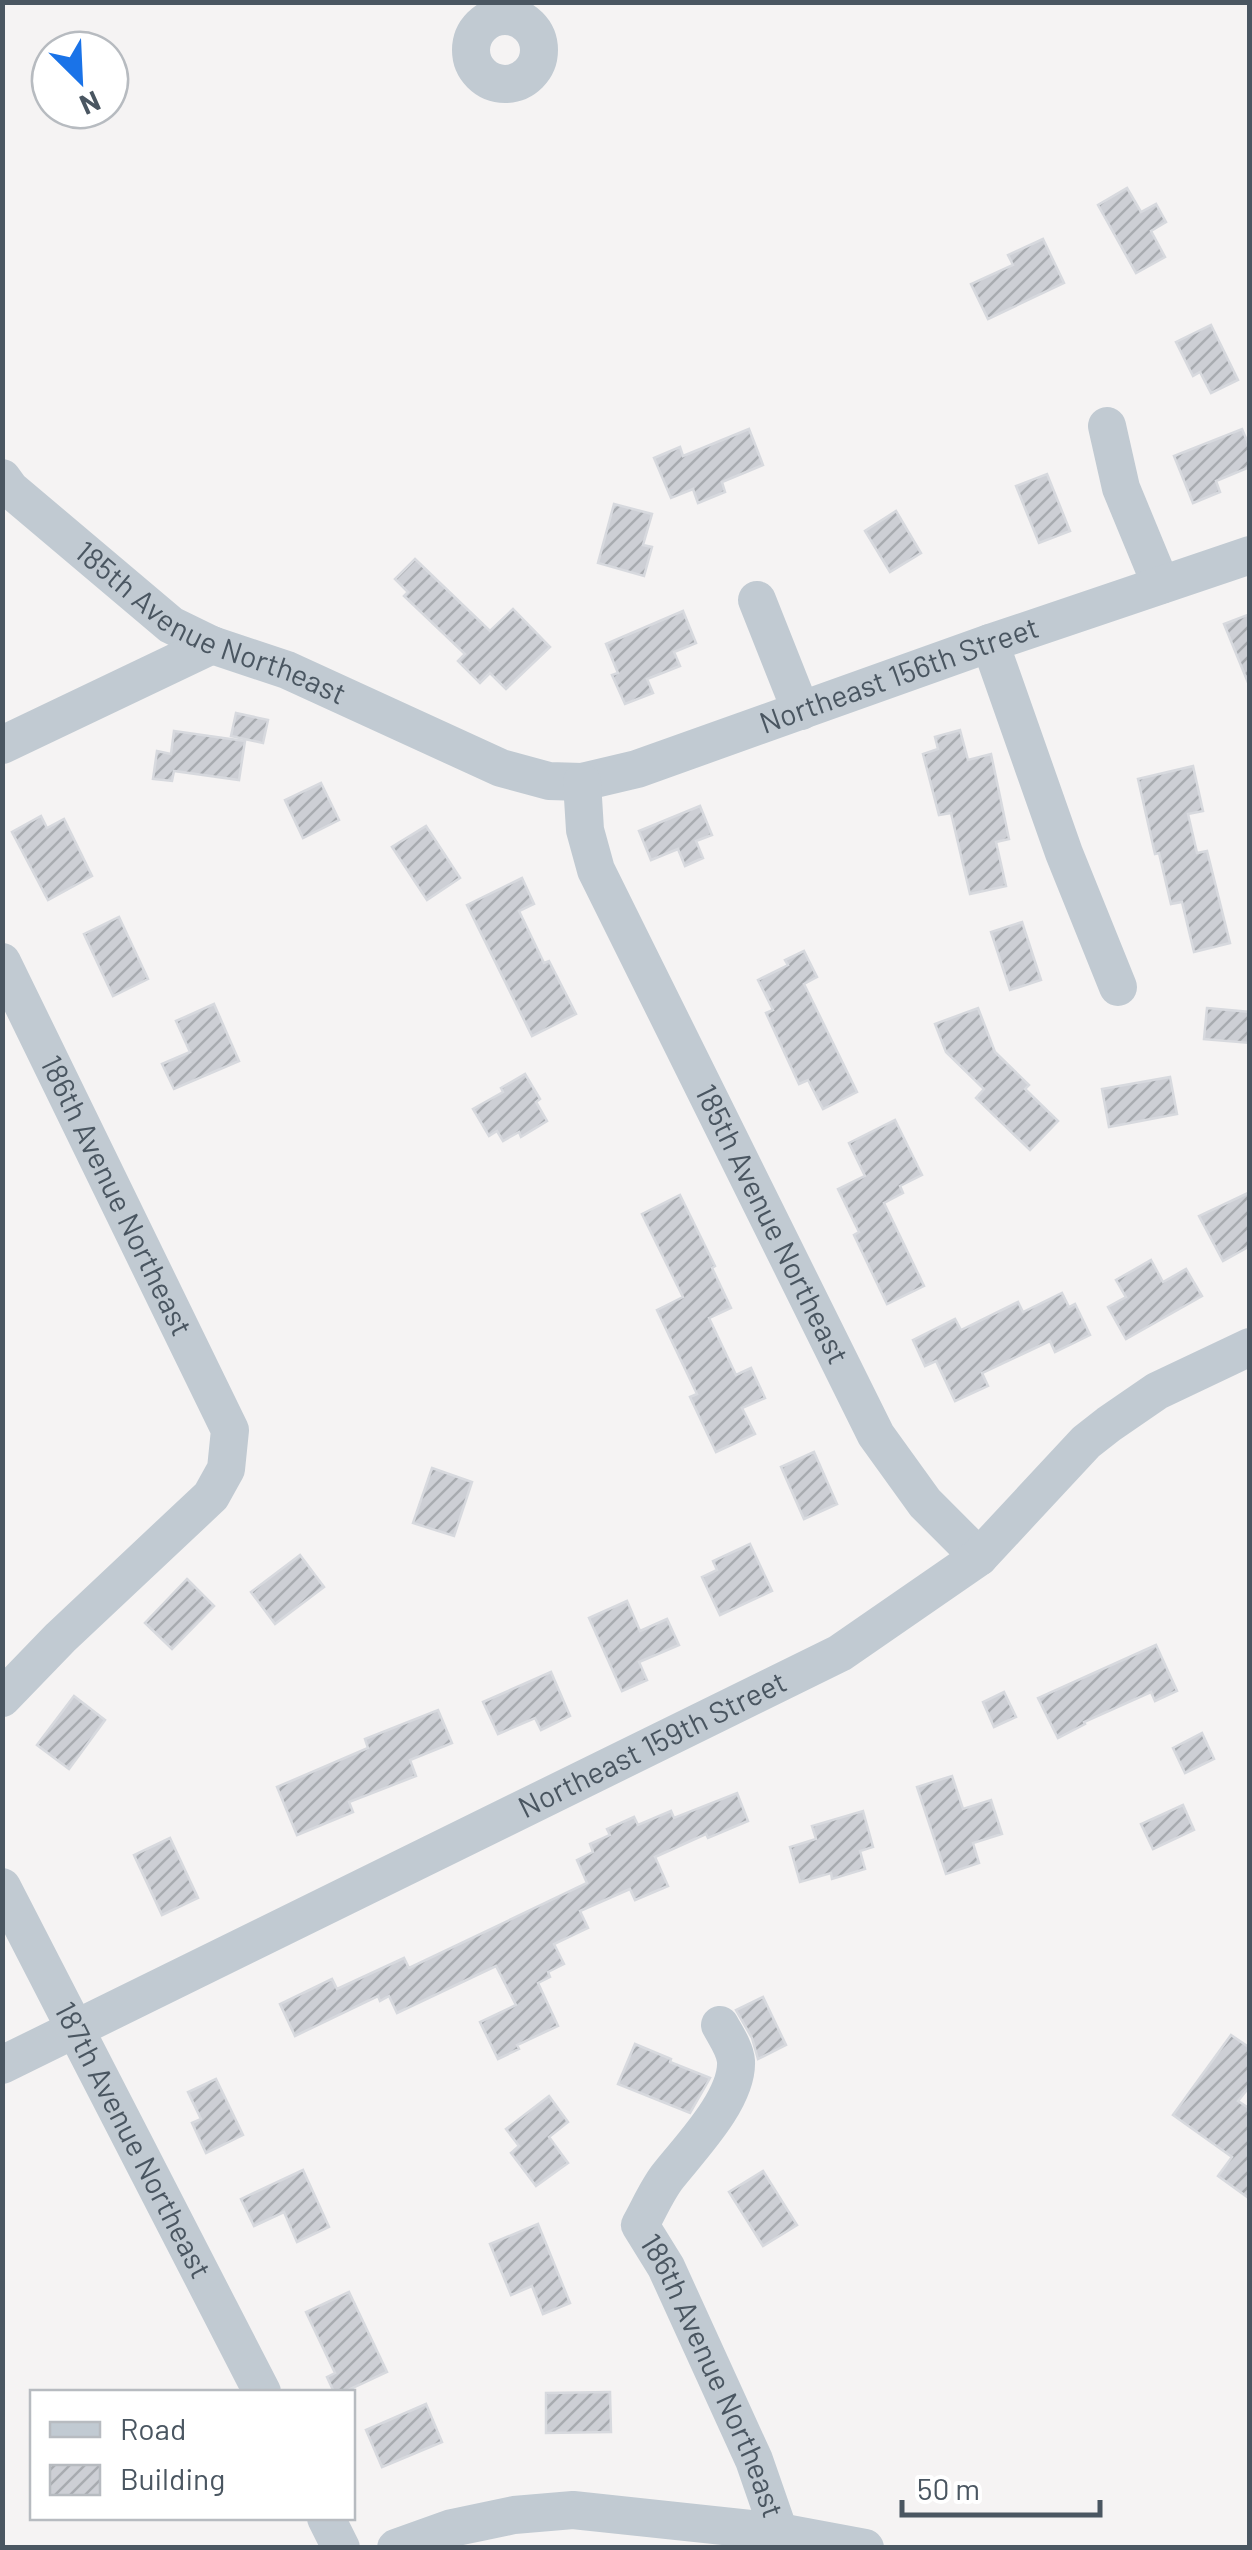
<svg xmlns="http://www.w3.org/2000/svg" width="1252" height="2550" viewBox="0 0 1252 2550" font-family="Barlow,sans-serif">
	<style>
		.building { fill: url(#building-hatch); stroke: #d7d9de; stroke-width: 2.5 }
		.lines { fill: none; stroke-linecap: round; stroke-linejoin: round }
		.minor { stroke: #c1cad2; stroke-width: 38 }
		.labels { text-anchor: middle; stroke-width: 8; stroke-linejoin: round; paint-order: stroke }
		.street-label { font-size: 30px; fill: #4a5661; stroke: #fff }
	</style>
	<defs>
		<pattern id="building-hatch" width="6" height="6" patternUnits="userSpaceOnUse" patternTransform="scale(2.5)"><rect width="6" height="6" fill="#cdcfd5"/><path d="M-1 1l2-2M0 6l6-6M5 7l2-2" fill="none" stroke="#a8abb0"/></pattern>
	</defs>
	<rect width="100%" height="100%" fill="#f5f3f3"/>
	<!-- building -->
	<g class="building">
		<path d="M1127,188L1141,212L1156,204L1166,222L1151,231L1165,257L1136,273L1098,205Z"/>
		<path d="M1043,239L1064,283L988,319L971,284L1013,265L1008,255Z"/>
		<path d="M1211,325L1238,380L1211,393L1200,372L1193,376L1176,342Z"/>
		<path d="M749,429L763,465L722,482L725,492L698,503L693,489L671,498L654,458L680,447L683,456Z"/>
		<path d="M1242,429L1250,448V467L1216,481L1220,492L1193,503L1174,456Z"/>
		<path d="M1047,474L1070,531L1039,543L1016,486Z"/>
		<path d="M614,504L652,514L643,545L652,547L644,576L598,563Z"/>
		<path d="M896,511L921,553L890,572L865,531Z"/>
		<path d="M415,559L490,631L513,609L550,647L506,689L490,673L480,683L458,661L465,654L404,596L408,592L395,579Z"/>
		<path d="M683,611L696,643L674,652L680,666L647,679L653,693L625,704L612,675L618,673L606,644Z"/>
		<path d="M1250,614V685H1249L1224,624Z"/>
		<path d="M236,713L268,720L263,743L231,736Z"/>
		<path d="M960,730L968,760L991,754L1009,839L996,842L1006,886L970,894L951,813L939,815L923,754L938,749L935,737Z"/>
		<path d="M174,731L245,741L239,780L174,771L172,781L153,779L157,751L171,754Z"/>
		<path d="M1193,766L1203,811L1188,814L1197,853L1207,851L1230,943L1194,952L1182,902L1171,904L1159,853L1155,854L1138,779Z"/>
		<path d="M321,783L339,820L303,838L285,800Z"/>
		<path d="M700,806L712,835L696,841L703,858L685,866L678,849L651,860L639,831Z"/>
		<path d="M41,816L47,828L64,819L92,876L48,900L12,832Z"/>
		<path d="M426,826L460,878L427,900L392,847Z"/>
		<path d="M522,878L534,904L519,911L544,963L549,961L576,1014L532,1036L467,905Z"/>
		<path d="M119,917L148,979L113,996L84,934Z"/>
		<path d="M1022,922L1041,980L1010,990L991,932Z"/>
		<path d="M804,951L817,977L804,984L857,1092L823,1109L808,1080L799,1084L766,1013L773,1010L758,980L788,965L785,960Z"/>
		<path d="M214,1004L239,1061L174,1089L162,1064L190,1052L176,1021Z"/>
		<path d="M978,1008L995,1052L1029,1085L1025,1089L1058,1121L1030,1150L976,1098L984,1089L946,1052L935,1024Z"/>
		<path d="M1207,1008L1250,1012V1043L1204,1039Z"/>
		<path d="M525,1074L540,1099L536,1102L547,1121L521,1137L519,1132L503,1141L497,1131L489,1136L473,1109L503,1092L501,1088Z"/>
		<path d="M1170,1077L1177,1114L1109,1127L1102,1089Z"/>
		<path d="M895,1120L922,1175L900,1186L903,1193L884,1203L924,1286L887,1304L854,1235L859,1232L838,1189L865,1176L849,1143Z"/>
		<path d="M1250,1192V1246L1223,1261L1199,1216Z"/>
		<path d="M680,1195L715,1266L712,1268L731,1308L709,1318L736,1375L751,1368L765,1398L742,1408L755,1434L716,1452L690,1397L697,1394L657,1310L683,1297L642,1214Z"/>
		<path d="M1151,1260L1163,1282L1186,1269L1202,1296L1126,1339L1108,1307L1126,1297L1116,1280Z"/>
		<path d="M1062,1293L1069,1307L1075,1304L1090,1335L1055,1352L1050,1341L982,1373L988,1386L955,1401L936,1361L925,1366L913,1340L955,1319L961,1330L1018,1302L1023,1312Z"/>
		<path d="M814,1452L837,1504L804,1519L781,1467Z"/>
		<path d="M432,1468L472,1482L454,1536L413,1523Z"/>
		<path d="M750,1544L772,1591L720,1615L702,1577L717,1570L713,1561Z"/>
		<path d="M300,1555L324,1587L275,1624L251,1592Z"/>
		<path d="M187,1579L214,1606L172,1649L145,1623Z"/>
		<path d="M627,1601L640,1631L667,1619L679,1645L639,1662L647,1680L622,1691L589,1618Z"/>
		<path d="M1156,1645L1177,1691L1155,1701L1151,1692L1084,1722L1085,1724L1058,1738L1038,1698Z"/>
		<path d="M551,1672L570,1716L541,1730L535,1718L498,1734L483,1702Z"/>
		<path d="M1004,1692L1016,1717L994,1727L983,1702Z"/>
		<path d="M74,1696L105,1720L69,1769L37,1745Z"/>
		<path d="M438,1710L452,1743L410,1760L416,1776L349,1802L353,1812L297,1835L277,1787L368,1748L365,1739Z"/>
		<path d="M1202,1733L1214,1759L1185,1773L1173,1748Z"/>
		<path d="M952,1776L963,1809L991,1800L1002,1834L973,1843L979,1863L946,1874L917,1787Z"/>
		<path d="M737,1793L748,1821L708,1838L706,1834L655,1857L668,1886L635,1900L630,1889L580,1911L588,1928L554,1944L564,1964L548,1972L550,1977L538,1983L558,2026L517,2045L519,2049L498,2059L480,2022L516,2005L496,1966L397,2013L389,1996L380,2001L378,1996L295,2036L280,2004L332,1979L337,1989L404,1958L409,1968L587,1883L577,1860L593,1852L590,1844L610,1835L607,1829L634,1817L638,1825L671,1811L674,1818Z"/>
		<path d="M1183,1805L1194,1830L1153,1849L1141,1824Z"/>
		<path d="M863,1811L873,1847L860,1851L865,1869L832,1879L831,1873L800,1882L790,1847L816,1839L812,1826Z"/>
		<path d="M170,1838L198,1898L162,1915L134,1855Z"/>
		<path d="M763,1997L786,2045L758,2059L752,2038L736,2010Z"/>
		<path d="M1231,2035L1250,2048V2086L1238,2101L1250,2109V2199L1218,2176L1232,2157L1173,2115Z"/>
		<path d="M635,2044L671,2059L670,2062L710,2078L690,2113L618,2084Z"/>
		<path d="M216,2079L243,2135L206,2153L192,2123L201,2119L188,2092Z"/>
		<path d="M549,2096L568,2122L549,2137L568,2163L536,2186L511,2153L519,2146L506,2129Z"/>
		<path d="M303,2170L329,2227L297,2242L284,2212L254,2226L241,2199Z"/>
		<path d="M763,2171L797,2225L763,2246L729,2192Z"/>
		<path d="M538,2224L570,2303L543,2314L532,2286L511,2295L490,2244Z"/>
		<path d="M349,2292L387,2372L344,2392H334L327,2377L335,2373L306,2312Z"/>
		<path d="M610,2392L611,2432L546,2433V2393Z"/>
		<path d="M426,2404L442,2442L382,2467L366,2430Z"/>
	</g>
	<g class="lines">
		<!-- minor -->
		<g class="minor">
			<circle cx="505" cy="50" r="34"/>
			<path d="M1107,426L1121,488L1161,585"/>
			<path id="s1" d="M2,478L10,489L171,625L212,645L287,670L501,768L549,781L582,782L637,769L990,643L1250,555"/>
			<path d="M757,600L801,711"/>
			<path d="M990,643L1064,853L1118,987"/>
			<path d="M2,745L212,645"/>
			<path id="s2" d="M582,782L585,830L596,870L876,1435L925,1503L979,1557"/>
			<path id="s3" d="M2,962L230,1430L226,1469L211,1496L60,1638L2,1698"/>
			<path id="s4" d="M2,1887L262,2392"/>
			<path id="s5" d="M720,2025C726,2036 735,2049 736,2061C738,2099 690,2148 668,2176C657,2190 649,2209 640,2225L666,2267L754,2460L779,2532"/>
			<path id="s6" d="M2,2065L840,1653L979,1557L1086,1442L1109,1424L1157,1391L1250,1347"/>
			<path d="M326,2518L341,2548"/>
			<path d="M396,2548L452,2528L514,2515L573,2510L779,2532L865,2548"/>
		</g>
	</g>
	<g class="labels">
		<!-- street labels -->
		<g class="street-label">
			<text dy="10" stroke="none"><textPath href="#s1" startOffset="258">185th Avenue Northeast</textPath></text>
			<text dy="10" stroke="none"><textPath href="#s1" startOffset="1002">Northeast 156th Street</textPath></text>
			<text dy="10" stroke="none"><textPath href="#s3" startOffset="260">186th Avenue Northeast</textPath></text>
			<text dy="10" stroke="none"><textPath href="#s2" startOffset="485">185th Avenue Northeast</textPath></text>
			<text dy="10" stroke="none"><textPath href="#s6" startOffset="725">Northeast 159th Street</textPath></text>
			<text dy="10" stroke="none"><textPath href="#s4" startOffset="285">187th Avenue Northeast</textPath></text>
			<text dy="10" stroke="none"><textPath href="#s5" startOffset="400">186th Avenue Northeast</textPath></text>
		</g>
	</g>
	<!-- border -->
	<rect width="1252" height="2550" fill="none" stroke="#4a5661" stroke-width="10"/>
	<!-- legend -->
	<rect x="30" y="2390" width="325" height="130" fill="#ffffff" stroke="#b7bbc0" stroke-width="2.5"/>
	<rect x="50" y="2422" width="50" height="15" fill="#c1cad2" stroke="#b7bbc0" stroke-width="2.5"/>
	<text x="120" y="2440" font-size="30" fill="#4a5661">Road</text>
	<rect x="50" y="2465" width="50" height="30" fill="url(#building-hatch)" stroke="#b7bbc0" stroke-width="2.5"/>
	<text x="120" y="2490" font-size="30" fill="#4a5661">Building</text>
	<!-- north arrow -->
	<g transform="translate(80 80) rotate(156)"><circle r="48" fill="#ffffff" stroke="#b7bbc0" stroke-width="2.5"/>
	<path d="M0-8L18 38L0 25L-18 38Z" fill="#1a73e8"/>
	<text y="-15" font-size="28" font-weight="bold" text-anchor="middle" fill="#4a5661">N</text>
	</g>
	<!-- scale -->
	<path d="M902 2500v15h198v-15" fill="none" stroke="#4a5661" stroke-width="5"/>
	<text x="917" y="2500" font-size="30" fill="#4a5661" stroke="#ffffff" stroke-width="8" paint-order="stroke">50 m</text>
</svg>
